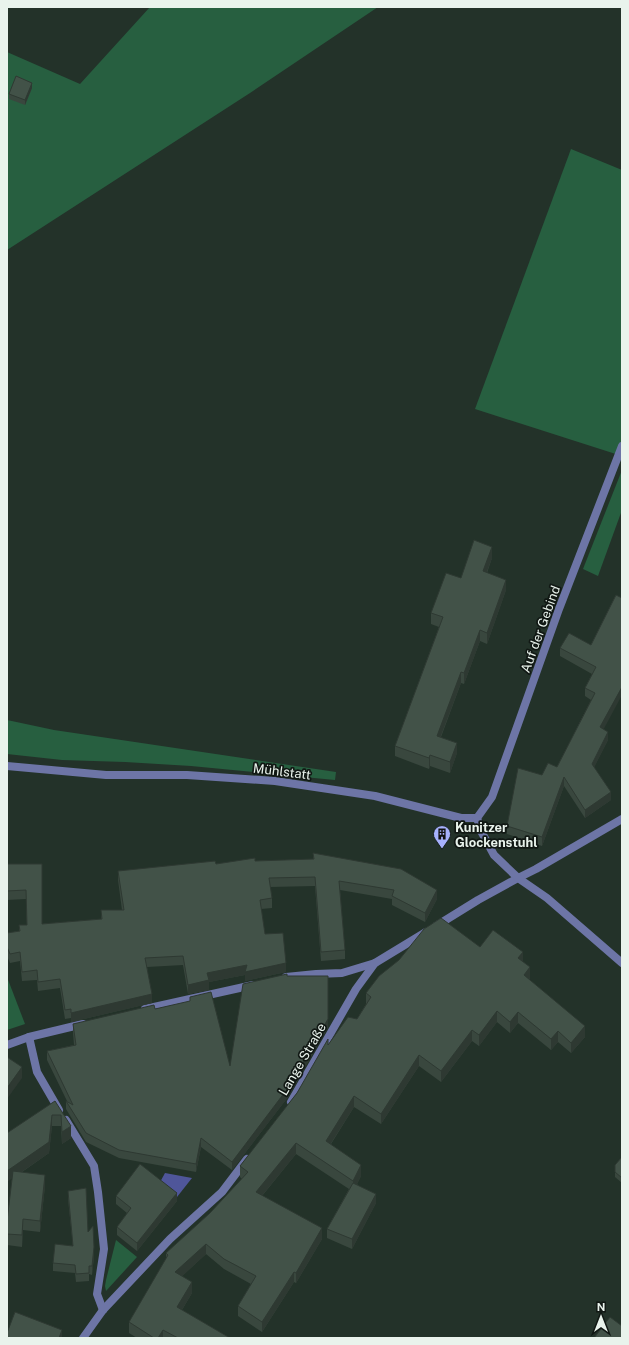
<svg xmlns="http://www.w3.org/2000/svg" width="629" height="1345" viewBox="0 0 629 1345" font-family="'Public Sans',sans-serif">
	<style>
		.green { fill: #275f40 }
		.water { fill: #4f569a }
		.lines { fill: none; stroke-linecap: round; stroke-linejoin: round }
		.minor { stroke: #6d75a6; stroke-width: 8 }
		.tertiary { stroke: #6d75a6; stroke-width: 8 }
		.wall { fill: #39473e }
		.shaded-wall { fill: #2e3932 }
		.building { fill: #425248; stroke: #2e3932 }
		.labels { text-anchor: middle; stroke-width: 3.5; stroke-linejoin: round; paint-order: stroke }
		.street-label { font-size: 13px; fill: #e9f3ec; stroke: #111814 }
		.poi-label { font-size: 13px; font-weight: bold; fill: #e9f3ec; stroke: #111814; text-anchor: start }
	</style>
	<rect width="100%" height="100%" fill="#233229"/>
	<!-- green -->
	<g class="green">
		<path d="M150,7H378L250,93L7,250V52L80,84Z"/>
		<path d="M571,149L622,170V456L475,409Z"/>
		<path d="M622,470V510L598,576L583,569Z"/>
		<path d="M7,720L54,730L336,772L335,780L191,766L125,762L62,760L7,754Z"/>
		<path d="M7,977L25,1024L7,1030Z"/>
		<path d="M116,1240L137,1257L106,1291L105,1286L106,1280Z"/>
	</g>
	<!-- water -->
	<path class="water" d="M165,1173L192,1178L177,1197L159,1184Z"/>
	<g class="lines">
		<!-- minor -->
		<g class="minor">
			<path d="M436,926L478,900L518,878L536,869L622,819"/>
			<path d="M286,977L316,974L342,973L375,963"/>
			<path d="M145,1009L253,985"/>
			<path d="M29,1037L37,1072L59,1110"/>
			<path d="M7,1045L29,1037L83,1024"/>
			<path d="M291,1102L356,989L375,963L426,932"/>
			<path d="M66,1120L94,1166L98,1192L104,1249L97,1294L103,1310"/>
			<path d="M83,1338L103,1310L170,1239L222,1192L247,1159"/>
		</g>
		<!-- tertiary -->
		<g class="tertiary">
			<path d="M7,766L106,775H187L275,781L375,796L461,818H477"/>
			<path d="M477,818L492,797L559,609L622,446"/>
			<path d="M477,818L481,831L494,855L518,878L547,898L622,963"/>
		</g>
	</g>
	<!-- wall -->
	<g class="wall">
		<path d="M32,88L25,105L9,99V94Z"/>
		<path d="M492,558L487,573L506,590L487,644L480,641L464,684L461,683L441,737L457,753L450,773L430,766L429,769L395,756V746L439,627L431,624V613L461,578Z"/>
		<path d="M616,595L603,729L608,740L594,767L611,800L585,818L564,786L542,846L507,834V826L542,775L557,767L591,700L585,696V688L592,674L560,656V648L591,645Z"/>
		<path d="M313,853L437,899L425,922L392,905V899L340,890L345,950V959L321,961L315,886L270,887L272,898V908L261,909L265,934L286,972L245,981V975L209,982V990L188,994L183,965L147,967L152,1003L71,1022V1018L65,1019L60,988L38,991L37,980L22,981L20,961L10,963L7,956V933L19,931V925H27L26,899L7,900V864H42V924L101,919V910H122L118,880V871L255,861L313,859Z"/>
		<path d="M480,947L523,962L530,978L529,980L585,1037L571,1053L558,1042L551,1050L518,1023L510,1033L497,1022L479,1046L472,1041L441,1082L419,1066L381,1124L354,1107L331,1144L361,1176L357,1184L376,1203L352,1249L327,1238V1229L349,1189L296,1154L262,1196L322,1239L296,1283L294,1282L262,1332L238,1316V1306L251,1284L224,1269L206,1254L182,1276L192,1293L182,1310L230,1338H137L129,1333V1322L166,1260V1253L210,1213L242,1179L240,1177V1166L297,1093L328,1045L357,1019L366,1004V993Z"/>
		<path d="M287,976L328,1027L288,1097L232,1170L201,1147L196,1172L119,1158L86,1142L66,1109V1101H67L47,1060V1051L74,1045L73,1033V1024L155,1009L190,1002V997L230,1066Z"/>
		<path d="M55,1101L71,1138L62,1144L61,1126H52L49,1153L22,1172L45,1186L40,1232L23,1230L22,1247L7,1245V1221L12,1179Z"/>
		<path d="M622,1157V1183L615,1177V1165Z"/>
		<path d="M68,1191L88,1232L94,1256L92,1275L89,1274V1281L76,1282L75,1273L53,1271V1263L73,1246L68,1199Z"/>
		<path d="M116,1196L177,1201L137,1251L117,1235V1227L127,1213L116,1204Z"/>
	</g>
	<!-- shaded-wall -->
	<g class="shaded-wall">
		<path d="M32,83V88L25,105V100Z"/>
		<path d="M492,547V558L483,582V571Z"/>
		<path d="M506,580V590L487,644V633Z"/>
		<path d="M480,630V641L464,684V673Z"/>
		<path d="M461,672V683L437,746V736Z"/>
		<path d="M622,687V695L600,736V727Z"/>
		<path d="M608,732V740L592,772V764Z"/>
		<path d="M457,743V753L450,773V762Z"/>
		<path d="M430,755V766L429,769V758Z"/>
		<path d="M564,777V786L542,846V837Z"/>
		<path d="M611,792V800L585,818V810Z"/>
		<path d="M437,890V899L425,922V913Z"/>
		<path d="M523,952V963L518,958Z"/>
		<path d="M286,963V972L245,981V975L209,982V990L188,994V985L207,973L247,965Z"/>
		<path d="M530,967V978L524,986V975Z"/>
		<path d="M328,976V1027L288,1097L232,1170V1162Z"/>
		<path d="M152,994V1003L71,1022V1013Z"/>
		<path d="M497,1011V1022L479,1046V1035Z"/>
		<path d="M518,1012V1023L510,1033V1022Z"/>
		<path d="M585,1026V1037L571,1053V1043Z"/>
		<path d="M472,1030V1041L441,1082V1071Z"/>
		<path d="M558,1031V1042L551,1050V1039Z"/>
		<path d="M419,1055V1066L381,1124V1114Z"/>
		<path d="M22,1067V1078L7,1099V1088Z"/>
		<path d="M354,1096V1107L326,1151V1141Z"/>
		<path d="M52,1115V1126L49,1153L7,1182V1171Z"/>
		<path d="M71,1126V1138L62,1144V1132Z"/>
		<path d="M201,1138V1147L196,1172V1164Z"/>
		<path d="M296,1143V1154L256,1203V1192Z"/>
		<path d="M361,1165V1176L353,1192V1181Z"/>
		<path d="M45,1175V1186L40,1232V1221Z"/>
		<path d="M177,1193V1201L137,1251V1243Z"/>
		<path d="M376,1194V1203L352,1249V1239Z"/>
		<path d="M23,1219V1230L22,1247V1235Z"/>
		<path d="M322,1228V1239L296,1283V1273Z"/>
		<path d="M206,1244V1254L175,1283V1272Z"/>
		<path d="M94,1247V1256L92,1275V1266Z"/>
		<path d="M294,1272V1282L262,1332V1322Z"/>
		<path d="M192,1282V1293L177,1318V1307Z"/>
		<path d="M62,1330V1338H59Z"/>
		<path d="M163,1330V1338H158Z"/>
	</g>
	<!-- building -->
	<g class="building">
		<path d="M16,76L32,83L25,100L9,94Z"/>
		<path d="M474,540L492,547L483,571L506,580L487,633L480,630L464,673L461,672L437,736L457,743L450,762L430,755L429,758L395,746L443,617L431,613L446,573L461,578Z"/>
		<path d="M616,595L622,598V687L600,727L608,732L592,764L611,792L585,810L564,777L542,837L507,826L518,768L542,775L548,763L557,767L595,693L585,688L596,667L560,648L569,633L591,645Z"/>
		<path d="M313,853L401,869L437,890L425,913L392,896L394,890L339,881L345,950L321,952L315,877L269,878L272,898L260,900L265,934L283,933L286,963L245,972L247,965L207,973L209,980L188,985L183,956L145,958L152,994L71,1013V1009L65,1010L60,979L38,982L37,970L22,972L20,952L10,954L7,947V933L20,931L19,925H27L26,890L7,891V864H42V924L102,919L101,910H124L118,871L215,861L216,864L255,858V861L314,859Z"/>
		<path d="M441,918L480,947L493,930L523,952L518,958L530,967L524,975L585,1026L571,1043L558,1031L551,1039L518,1012L510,1022L497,1011L479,1035L472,1030L441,1071L419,1055L381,1114L354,1096L326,1141L361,1165L353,1181L296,1143L256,1192L322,1228L296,1273L294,1272L262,1322L238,1306L256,1276L224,1259L206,1244L175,1272L192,1282L177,1307L230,1338H178L163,1330L158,1338H154L129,1322L168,1255L166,1253L210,1213L248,1172L240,1166L297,1093L328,1039V1045L348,1017L357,1019L371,997L366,993L379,976L399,960L424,929Z"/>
		<path d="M287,974V976H328V1019L288,1088L232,1162L201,1138L196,1164L119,1150L86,1133L66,1101L73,1105L47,1051L76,1045L73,1024L154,1005L155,1009L190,1001V997L211,992L230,1066L243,984Z"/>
		<path d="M7,1057L22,1067L7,1088Z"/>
		<path d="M55,1101L71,1126L62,1132L61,1115H52L49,1142L7,1171V1133Z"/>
		<path d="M622,1157V1178L615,1172V1165Z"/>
		<path d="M140,1164L177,1193L137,1243L117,1227L131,1208L116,1196Z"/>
		<path d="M13,1171L45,1175L40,1221L23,1219L22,1235L7,1234V1221Z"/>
		<path d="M353,1183L376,1194L352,1239L327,1229Z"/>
		<path d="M86,1188L88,1232L93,1226L94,1247L92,1266H89V1273L76,1274L75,1265L53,1263L55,1244L73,1246L68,1191Z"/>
		<path d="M15,1312L62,1330L59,1338H7V1333Z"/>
		<path d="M610,1317L622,1326V1338H594Z"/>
	</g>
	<!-- icons -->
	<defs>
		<g id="building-pin" transform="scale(0.9)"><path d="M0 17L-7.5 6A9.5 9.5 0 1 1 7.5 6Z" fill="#a6b1fc" stroke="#111814"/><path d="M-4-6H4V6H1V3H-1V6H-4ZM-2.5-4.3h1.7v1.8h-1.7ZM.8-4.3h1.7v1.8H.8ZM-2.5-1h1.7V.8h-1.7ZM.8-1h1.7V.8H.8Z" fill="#111"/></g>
	</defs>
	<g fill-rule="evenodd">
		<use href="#building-pin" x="442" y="834"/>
	</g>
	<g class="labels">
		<!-- street labels -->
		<g class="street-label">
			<text transform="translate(540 629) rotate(-70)" y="5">Auf der Gebind</text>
			<text transform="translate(282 771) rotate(7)" y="5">Mühlstatt</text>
			<text transform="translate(302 1059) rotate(-60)" y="5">Lange Straße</text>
		</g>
		<!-- poi labels -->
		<g class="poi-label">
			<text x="455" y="832">Kunitzer<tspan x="455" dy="15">Glockenstuhl</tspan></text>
		</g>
	</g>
	<!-- border -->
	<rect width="629" height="1345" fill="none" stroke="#e9f3ec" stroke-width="16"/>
	<!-- north arrow -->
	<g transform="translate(601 1317)" stroke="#111814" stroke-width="3" paint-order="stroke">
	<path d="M0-3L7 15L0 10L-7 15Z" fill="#e9f3ec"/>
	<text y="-6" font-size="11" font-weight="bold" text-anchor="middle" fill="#e9f3ec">N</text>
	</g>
</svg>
